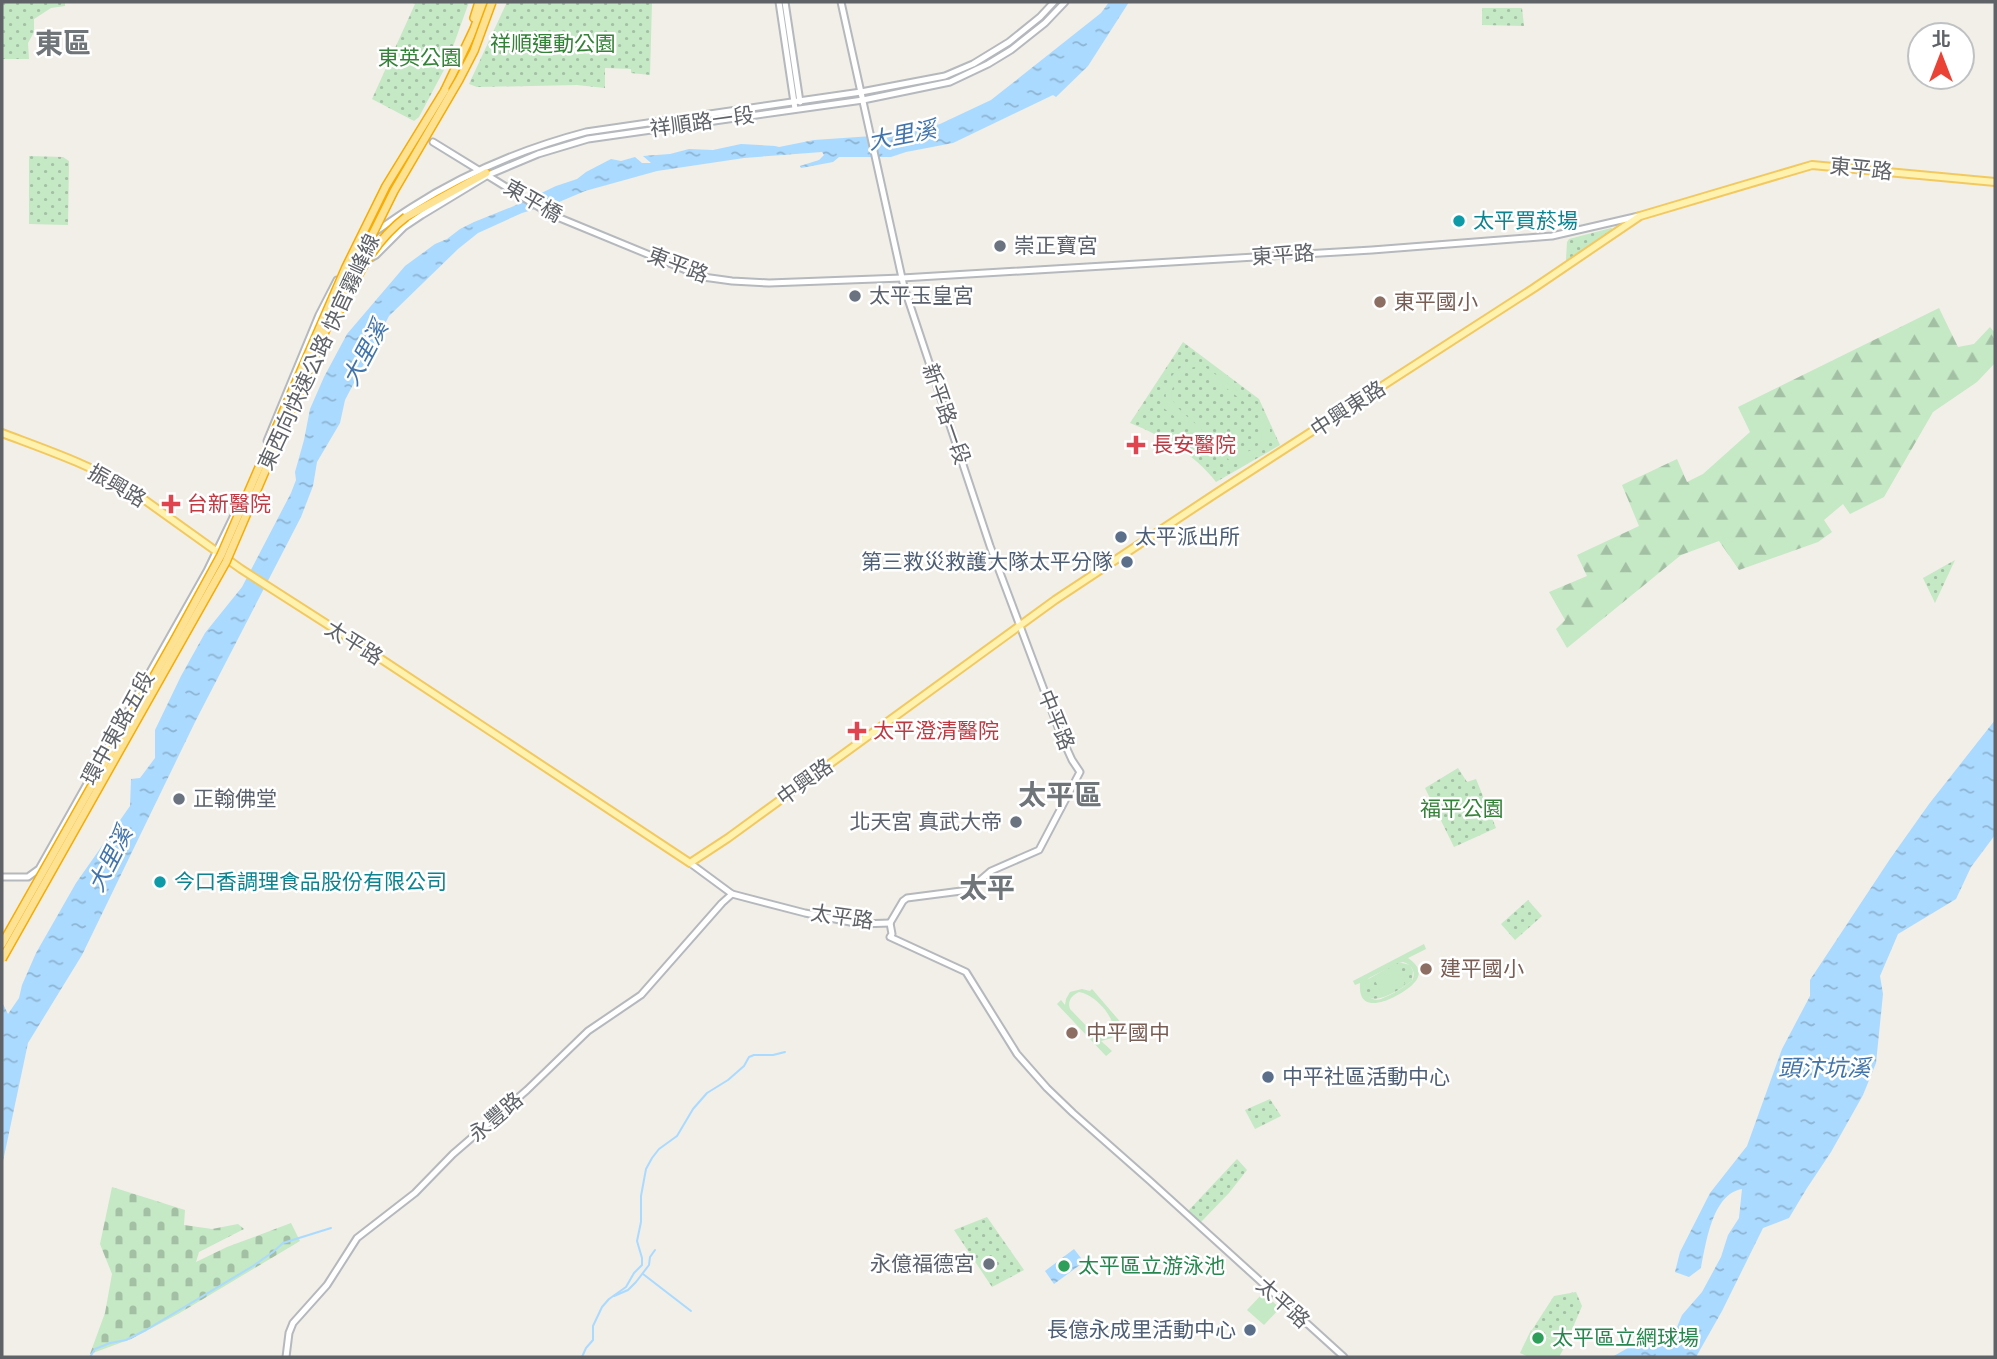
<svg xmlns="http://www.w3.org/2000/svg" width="1997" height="1359" viewBox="0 0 1997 1359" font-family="Arial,'Noto Sans TC',sans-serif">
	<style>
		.grass { fill: url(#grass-dots) }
		.forest { fill: url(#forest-firs) }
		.cemetery { fill: url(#cemetery-stones) }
		.garden { fill: #c5e8c5; fill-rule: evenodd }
		.water { fill: url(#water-ripples) }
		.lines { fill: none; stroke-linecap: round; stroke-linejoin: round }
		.stream { stroke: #aadaff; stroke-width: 2 }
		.minor-casing { stroke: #b5b8bc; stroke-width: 9 }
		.major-casing { stroke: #f2c960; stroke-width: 10 }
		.highway-casing { stroke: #f9ab00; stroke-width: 10 }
		.minor { stroke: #fff; stroke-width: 5 }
		.major { stroke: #fff2af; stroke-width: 6 }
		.highway { stroke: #fde293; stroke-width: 7 }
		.highway-bridge-casing { stroke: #f9ab00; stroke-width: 10; stroke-linecap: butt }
		.highway-bridge { stroke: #fde293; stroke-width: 7 }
		.culture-dot { fill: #0f9aa8; stroke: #fff; stroke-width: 2.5 }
		.worship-dot { fill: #6b7280; stroke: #fff; stroke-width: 2.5 }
		.education-dot { fill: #8d6e63; stroke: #fff; stroke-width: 2.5 }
		.health-dot { fill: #e0444e; stroke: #fff; stroke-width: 2.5 }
		.service-dot { fill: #5c6f8a; stroke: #fff; stroke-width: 2.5 }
		.leisure-dot { fill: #2e9e5b; stroke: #fff; stroke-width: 2.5 }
		.labels { text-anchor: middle; stroke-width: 5; stroke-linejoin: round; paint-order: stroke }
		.park-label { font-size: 21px; fill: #348238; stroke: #fff }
		.street-label { font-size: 21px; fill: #5f6368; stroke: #fff }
		.culture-label { font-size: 21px; fill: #0d838f; stroke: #fff; text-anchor: start }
		.worship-label { font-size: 21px; fill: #5b616d; stroke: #fff; text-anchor: start }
		.education-label { font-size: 21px; fill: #785e54; stroke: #fff; text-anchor: start }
		.health-label { font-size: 21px; fill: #be3a42; stroke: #fff; text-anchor: start }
		.service-label { font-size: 21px; fill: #4e5e75; stroke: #fff; text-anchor: start }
		.leisure-label { font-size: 21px; fill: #27864d; stroke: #fff; text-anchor: start }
		.water-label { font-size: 23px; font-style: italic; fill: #4174aa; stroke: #fff }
		.district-label { font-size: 28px; font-weight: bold; fill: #70757a; stroke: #fff }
	</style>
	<defs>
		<pattern id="grass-dots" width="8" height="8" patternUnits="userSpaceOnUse" patternTransform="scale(1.75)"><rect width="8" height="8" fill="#c5e8c5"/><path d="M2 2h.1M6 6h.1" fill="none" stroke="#a3c0a4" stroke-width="1.8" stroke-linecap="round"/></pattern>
		<pattern id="forest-firs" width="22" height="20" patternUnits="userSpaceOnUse" patternTransform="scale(1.75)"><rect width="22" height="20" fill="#c5e8c5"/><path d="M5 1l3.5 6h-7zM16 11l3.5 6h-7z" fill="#a3c0a4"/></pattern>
		<pattern id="cemetery-stones" width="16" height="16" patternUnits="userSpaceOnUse" patternTransform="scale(1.75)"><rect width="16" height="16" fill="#c5e8c5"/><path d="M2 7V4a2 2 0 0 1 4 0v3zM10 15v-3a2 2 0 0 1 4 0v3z" fill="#a3c0a4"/></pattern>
		<pattern id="water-ripples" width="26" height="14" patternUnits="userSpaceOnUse" patternTransform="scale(1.75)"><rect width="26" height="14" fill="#aadaff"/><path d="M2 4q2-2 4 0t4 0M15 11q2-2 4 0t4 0" fill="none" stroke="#8eb4d2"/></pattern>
	</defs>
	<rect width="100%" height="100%" fill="#f1efe8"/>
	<!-- grass -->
	<g class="grass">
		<path d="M2,2H65V6L51,8L34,19V32L28,43L29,59H2Z"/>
		<path d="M411,2H469L446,66L419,117L414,121L372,99L415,4Z"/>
		<path d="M507,2H652L650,75L631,73V69L605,68V88L577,85L477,87L469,84Z"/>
		<path d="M1482,8H1522L1524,26L1482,25Z"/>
		<path d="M29,156L63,157L69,161L68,225L29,224Z"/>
		<path d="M1611,228L1614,230L1569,260H1566L1567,242L1569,239Z"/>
		<path d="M1183,342L1259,399L1280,445L1216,482C1195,454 1162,436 1130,423Z"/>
		<path d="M1955,560L1935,603L1923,578Z"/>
		<path d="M1458,768L1467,782L1476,779L1496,828L1454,847L1425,788Z"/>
		<path d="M1528,900L1542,916L1515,940L1501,924Z"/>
		<path d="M1398,962L1410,965L1413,971L1412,981C1400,990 1360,1016 1365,981Z"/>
		<path d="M1270,1099L1281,1116L1255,1129L1245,1110Z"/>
		<path d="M1237,1159L1247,1170L1229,1193L1201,1222L1188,1211Z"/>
		<path d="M987,1217L1024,1270L992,1287L954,1230Z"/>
		<path d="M1576,1292L1582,1306L1565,1346L1532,1330L1554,1296Z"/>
	</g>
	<!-- forest -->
	<path class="forest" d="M1939,308L1958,347L1974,344L1990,327L1995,333V363L1977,382L1933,412L1884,497L1850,514L1843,504L1824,520L1832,532L1818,542L1739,570L1719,541L1681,555L1567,648L1556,629L1565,620L1549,592L1587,576L1577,555L1639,526L1622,485L1677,459L1687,482L1703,474L1750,432L1738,407Z"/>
	<!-- cemetery -->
	<path class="cemetery" d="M112,1187L185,1210L184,1225L212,1229L238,1224L244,1229L199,1252L196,1262L227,1247L291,1223L300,1241L178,1314L131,1339L90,1354L105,1313L112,1274L100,1244Z"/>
	<!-- garden -->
	<g class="garden">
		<path d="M1190,362L1199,363C1213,372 1226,382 1239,392C1246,397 1255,402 1261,409C1278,430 1270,451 1246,461L1236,459L1233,463L1161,406L1166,400C1164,383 1174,369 1190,362ZM1194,367L1202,369L1258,413C1264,428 1266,449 1245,452C1240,453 1233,453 1229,450C1220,446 1185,415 1178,408C1174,404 1172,398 1171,393C1175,380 1181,372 1194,367Z"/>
		<path d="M1424,944L1426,949L1408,958C1432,974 1411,988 1394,997C1378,1005 1358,1009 1360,983L1355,985L1353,981ZM1403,962C1413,965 1416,973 1412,981C1403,988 1391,995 1381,999C1367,1003 1360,987 1369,978L1398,963Z"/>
		<path d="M1395,965L1405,984L1383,996L1373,977Z"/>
		<path d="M1082,989L1090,991L1092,989L1129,1032L1127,1033L1118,1025L1112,1038L1101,1041L1112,1051L1106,1056L1057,1004L1061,1000L1065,1005L1066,999L1070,992ZM1079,992C1093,994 1112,1013 1113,1027L1105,1036L1094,1034L1070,1009C1067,1001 1072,995 1079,992Z"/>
		<path d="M1263,1293L1280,1308L1264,1325L1247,1310Z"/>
		<path d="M1531,1330L1565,1346L1559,1357H1529L1520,1353Z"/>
	</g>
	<!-- water -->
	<g class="water">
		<path d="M1109,2H1129L1088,66L1056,97L1053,95L953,143L906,152L891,157H839L833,162L801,168L800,166L819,160L824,155L822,152L744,158L657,171L585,191L559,202L522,213L478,233L458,249L389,316L345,400L340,423L317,462L313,486L301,517L196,720L82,955L28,1043L2,1166V1002L8,1014L19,998L22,985L36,953L76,883L130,806L131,779L140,778L155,758V730L181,676L205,633L242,587L291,493L296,480L295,472L304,440L310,409L324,377L347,334L405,266L435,244L447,239L460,229L474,222L514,206L556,186L577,179L586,172L611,159L621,161L635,157L642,163H651L643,156L670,154L689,149L713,150L741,144L775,146L779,147L814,140L902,134L940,124L991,100L1101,13Z"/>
		<path d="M1995,720V835L1971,867L1956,899L1898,934L1880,976L1883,994L1876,1063L1863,1095L1831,1152L1807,1188L1789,1218L1763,1228L1722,1311L1696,1357H1612L1642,1340L1677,1327L1682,1315L1702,1292L1721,1257L1728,1235L1739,1218L1742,1189C1712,1194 1706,1244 1701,1268L1689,1277L1675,1272L1680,1252L1710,1193L1747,1146L1782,1049L1810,996V980L1890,859L1929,804Z"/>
		<path d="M1074,1249L1084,1262L1054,1284L1045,1271Z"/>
	</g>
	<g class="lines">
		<!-- stream -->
		<g class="stream">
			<path d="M643,1274L691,1311"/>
			<path d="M614,1296L628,1290L636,1282L649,1265L650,1257L655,1250"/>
			<path d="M90,1357L95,1349L110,1343L126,1340L146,1330L253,1266L273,1252L283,1243L331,1228"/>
			<path d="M582,1357L586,1348L593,1340V1326L602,1307L609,1299L626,1287L634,1273L642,1265V1258L637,1241L641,1222V1196L646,1169L652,1158L659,1149L677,1136L693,1109L707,1093L728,1080L744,1066L749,1057L754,1055H773L785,1052"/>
		</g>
		<!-- minor casing -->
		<g class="minor-casing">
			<g id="minor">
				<path d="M779,2L795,109"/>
				<path d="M785,2L800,102"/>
				<path d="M841,2L904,287L990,546L1062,738L1072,760L1080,772L1039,850L991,871L969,890L907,898L903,901L890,923"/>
				<path d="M433,142L550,214L703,277L732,281L769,283L902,278L1372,250L1552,236L1639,216"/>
				<path d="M357,244C376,232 393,219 412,207C464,174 525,148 586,132L861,92L945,76L973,64L1009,42L1040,17L1054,2"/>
				<path d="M369,259L376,255L404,227L422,215L488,175L538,154L588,139L863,100L950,82L988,64L1011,50L1045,23L1065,2"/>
				<path d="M267,441L319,315L337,280"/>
				<path d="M690,863L732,894L805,913L860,924L890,923"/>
				<path d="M2,877H28L39,869L207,571L236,511"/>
				<path d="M890,923L892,934L890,937L966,972L1017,1054L1047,1088L1073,1113L1150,1181L1344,1357"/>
				<path d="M286,1357L289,1333L293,1323L327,1285L357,1238L415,1193L453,1154L527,1090L588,1031L641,995L722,903L732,894"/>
			</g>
		</g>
		<!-- major casing -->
		<g class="major-casing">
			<path id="major" d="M2,433C44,449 89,464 128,488L241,569L372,653L690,863L728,838L1055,600L1215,494L1534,288L1640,216L1812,165L1995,182"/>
		</g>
		<!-- highway casing -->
		<g class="highway-casing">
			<g id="highway">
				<path d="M474,18L479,2"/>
				<path d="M445,90L474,29L484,2"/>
				<path d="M406,217L486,173"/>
			</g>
		</g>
		<!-- minor -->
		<use href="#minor" class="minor"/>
		<!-- major -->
		<use href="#major" class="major"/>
		<!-- highway -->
		<use href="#highway" class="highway"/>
		<!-- highway-bridge casing -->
		<g class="highway-bridge-casing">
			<g id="highway-bridge">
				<path d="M333,323C354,284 370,244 406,217"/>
				<path d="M2,944L175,639L221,555L346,267L386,186L445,90"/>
				<path d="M2,959L226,562L330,320L394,191L459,80L474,51L492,2"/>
			</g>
		</g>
		<!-- highway-bridge -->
		<use href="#highway-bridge" class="highway-bridge"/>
	</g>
	<!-- markers -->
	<g class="culture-dot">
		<circle cx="1459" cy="221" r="7"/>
		<circle cx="160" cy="882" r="7"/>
	</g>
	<g class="worship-dot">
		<circle cx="1000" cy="246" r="7"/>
		<circle cx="855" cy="296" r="7"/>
		<circle cx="179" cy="799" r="7"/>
		<circle cx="1016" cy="822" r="7"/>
		<circle cx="989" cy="1264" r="7"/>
	</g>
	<g class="education-dot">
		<circle cx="1380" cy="302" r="7"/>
		<circle cx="1426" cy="969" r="7"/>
		<circle cx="1072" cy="1033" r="7"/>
	</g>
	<g class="health-dot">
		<path d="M1132.5 434.5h7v7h7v7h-7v7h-7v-7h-7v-7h7z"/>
		<path d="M167.5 493.5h7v7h7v7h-7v7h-7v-7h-7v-7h7z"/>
		<path d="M853.5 720.5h7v7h7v7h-7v7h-7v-7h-7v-7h7z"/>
	</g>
	<g class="service-dot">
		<circle cx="1121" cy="537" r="7"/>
		<circle cx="1127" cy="562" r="7"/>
		<circle cx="1268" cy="1077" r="7"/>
		<circle cx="1250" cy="1330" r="7"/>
	</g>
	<g class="leisure-dot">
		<circle cx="1064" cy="1266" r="7"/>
		<circle cx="1538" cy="1338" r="7"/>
	</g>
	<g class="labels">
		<!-- park labels -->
		<g class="park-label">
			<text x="553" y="51">祥順運動公園</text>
			<text x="420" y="65">東英公園</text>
			<text x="1462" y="816">福平公園</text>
		</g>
		<!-- street labels -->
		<g class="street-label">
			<text transform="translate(702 122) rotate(-8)" y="7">祥順路一段</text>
			<text transform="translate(1861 169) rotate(6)" y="7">東平路</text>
			<text transform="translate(533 201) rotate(30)" y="7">東平橋</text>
			<text transform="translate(1283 255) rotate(-4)" y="7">東平路</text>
			<text transform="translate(678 265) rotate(21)" y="7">東平路</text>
			<text transform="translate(319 352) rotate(-65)" y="7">東西向快速公路 快官霧峰線</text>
			<text transform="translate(1348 409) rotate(-33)" y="7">中興東路</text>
			<text transform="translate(946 414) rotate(71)" y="7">新平路一段</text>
			<text transform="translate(117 486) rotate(30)" y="7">振興路</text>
			<text transform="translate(354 643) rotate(32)" y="7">太平路</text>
			<text transform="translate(1056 720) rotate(68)" y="7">中平路</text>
			<text transform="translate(118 728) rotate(-61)" y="7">環中東路五段</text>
			<text transform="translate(805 782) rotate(-36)" y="7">中興路</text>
			<text transform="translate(842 917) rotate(8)" y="7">太平路</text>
			<text transform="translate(496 1117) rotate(-41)" y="7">永豐路</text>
			<text transform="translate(1283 1303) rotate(42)" y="7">太平路</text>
		</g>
		<!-- culture labels -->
		<g class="culture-label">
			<text x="1473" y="228">太平買菸場</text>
			<text x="174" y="889">今口香調理食品股份有限公司</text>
		</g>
		<!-- worship labels -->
		<g class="worship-label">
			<text x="1014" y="253">崇正寶宮</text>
			<text x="869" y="303">太平玉皇宮</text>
			<text x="193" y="806">正翰佛堂</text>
			<text x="1002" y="829" text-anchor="end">北天宮 真武大帝</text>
			<text x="975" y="1271" text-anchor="end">永億福德宮</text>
		</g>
		<!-- education labels -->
		<g class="education-label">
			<text x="1394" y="309">東平國小</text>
			<text x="1440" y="976">建平國小</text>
			<text x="1086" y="1040">中平國中</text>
		</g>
		<!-- health labels -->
		<g class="health-label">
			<text x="1152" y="452">長安醫院</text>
			<text x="187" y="511">台新醫院</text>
			<text x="873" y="738">太平澄清醫院</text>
		</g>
		<!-- service labels -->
		<g class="service-label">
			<text x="1135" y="544">太平派出所</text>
			<text x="1113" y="569" text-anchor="end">第三救災救護大隊太平分隊</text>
			<text x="1282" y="1084">中平社區活動中心</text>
			<text x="1236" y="1337" text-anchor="end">長億永成里活動中心</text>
		</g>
		<!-- leisure labels -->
		<g class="leisure-label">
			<text x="1078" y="1273">太平區立游泳池</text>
			<text x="1552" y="1345">太平區立網球場</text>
		</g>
		<!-- water labels -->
		<g class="water-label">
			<text transform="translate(902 135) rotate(-11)" y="8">大里溪</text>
			<text transform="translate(365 353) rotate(-62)" y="8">大里溪</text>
			<text transform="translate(110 859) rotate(-63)" y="8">大里溪</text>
			<text x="1824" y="1076">頭汴坑溪</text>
		</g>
		<!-- district labels -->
		<g class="district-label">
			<text x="63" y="53">東區</text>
			<text x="1060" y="805">太平區</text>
			<text x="987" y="898">太平</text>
		</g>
	</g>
	<!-- border -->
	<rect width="1997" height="1359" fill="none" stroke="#5f6368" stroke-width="7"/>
	<!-- north arrow -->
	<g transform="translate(1941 56)"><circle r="33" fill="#ffffff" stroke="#bfc1c3" stroke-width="2"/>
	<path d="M0-5L12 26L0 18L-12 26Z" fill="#ea4335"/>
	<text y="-10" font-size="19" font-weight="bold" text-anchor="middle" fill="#5f6368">北</text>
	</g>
</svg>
